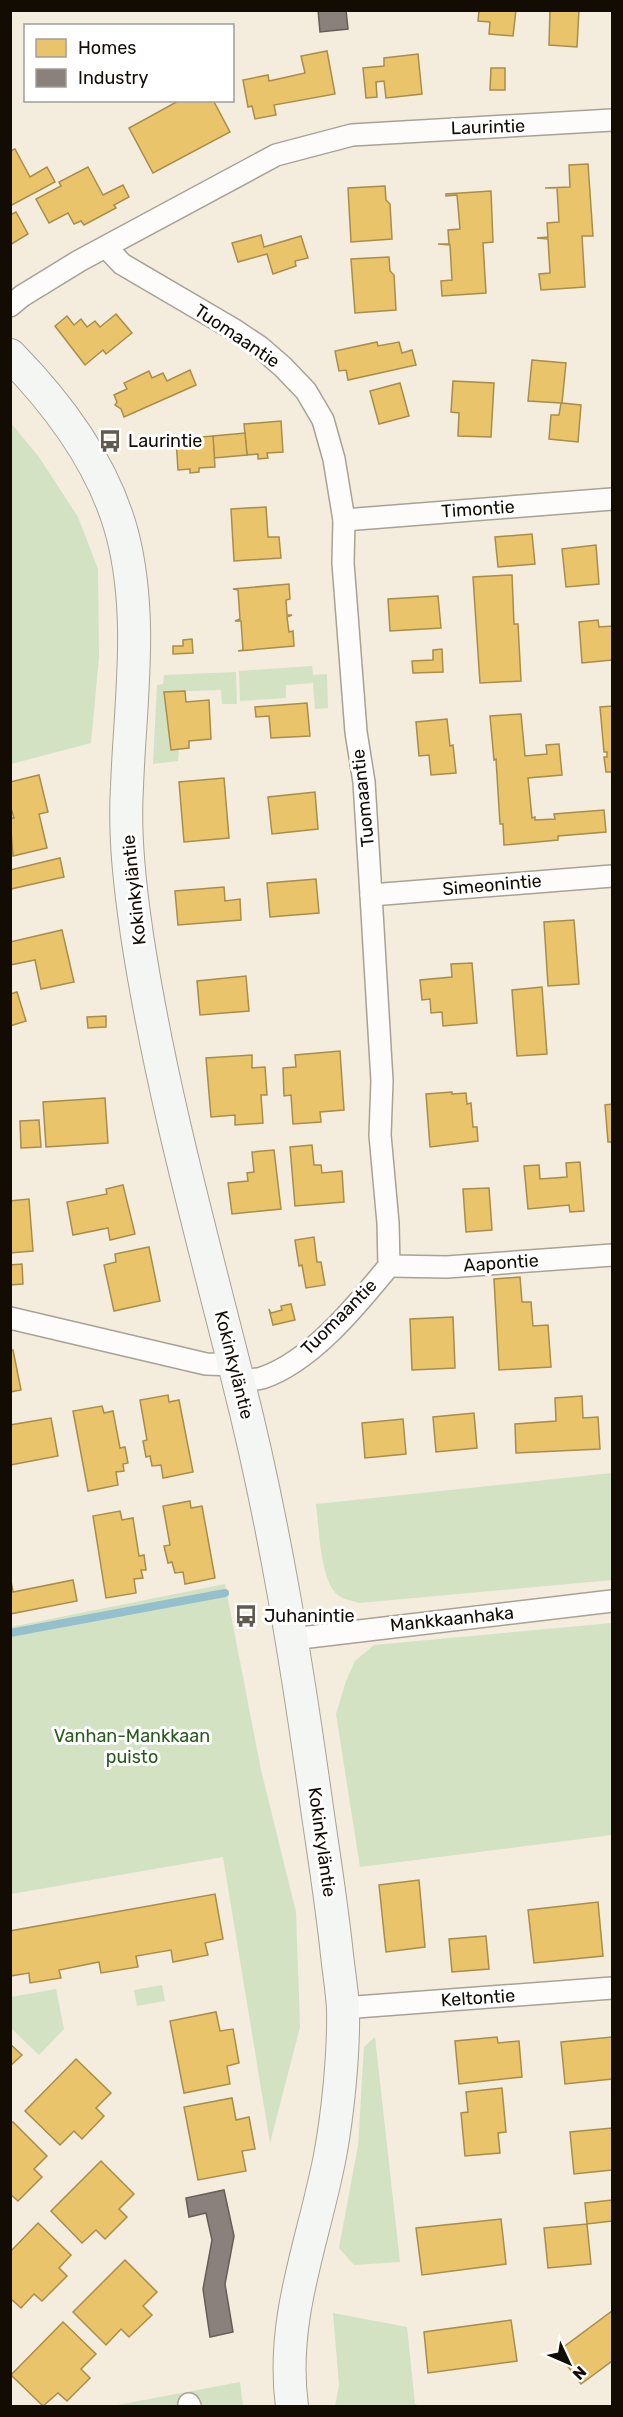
<svg xmlns="http://www.w3.org/2000/svg" width="623" height="2417" viewBox="0 0 623 2417" font-family="Rubik,sans-serif">
	<style>
		.green { fill: #d2e2c3 }
		.homes { fill: #e9c46a; stroke: #a88d4b; stroke-width: 1.5 }
		.industry { fill: #8a817c; stroke: #665e58; stroke-width: 1.5 }
		.lines { fill: none; stroke-linecap: round; stroke-linejoin: round }
		.stream { stroke: #93c0cc; stroke-width: 8 }
		.street-casing { stroke: #a8a296; stroke-width: 24 }
		.secondary-casing { stroke: #a8a296; stroke-width: 34 }
		.street { stroke: #fdfcfa; stroke-width: 21 }
		.secondary { stroke: #f3f6f2; stroke-width: 32 }
		.labels { text-anchor: middle; stroke-width: 6; stroke-linejoin: round; paint-order: stroke }
		.street-label { font-size: 18px; fill: #120c03; stroke: #fff }
		.poi-label { font-size: 18px; fill: #120c03; stroke: #fff; text-anchor: start }
		.park-label { font-size: 18px; fill: #285a1d; stroke: #fff }
	</style>
	<rect width="100%" height="100%" fill="#f4ecdd"/>
	<!-- green -->
	<g class="green">
		<path d="M10,422L39,457L78,517L98,569L99,657L91,743L11,764Z"/>
		<path d="M312,666L313,675L327,674L328,708L315,709L313,683L286,685V698L240,701L239,671Z"/>
		<path d="M236,672L237,704H222L221,690L164,692L171,750H179L178,761L153,764L157,685L163,684L164,675Z"/>
		<path d="M612,1473V1580L359,1603C354,1601 346,1600 341,1597C320,1587 319,1526 316,1504Z"/>
		<path d="M225,1584L261,1770L296,1912L300,2027L270,2143L223,1857L11,1894V1627Z"/>
		<path d="M612,1623V1835L360,1867L336,1714L346,1681L355,1661L374,1645Z"/>
		<path d="M162,1985L165,2001L137,2006L134,1990Z"/>
		<path d="M56,1989L64,2029L39,2055L11,2028V1997Z"/>
		<path d="M375,2037L400,2262L354,2265L339,2248L358,2146L364,2047Z"/>
		<path d="M333,2313L407,2327L415,2404L420,2406H335L339,2385Z"/>
		<path d="M240,2382L243,2406H112Z"/>
	</g>
	<!-- homes -->
	<g class="homes">
		<path d="M479,10H516L513,36L489,34L490,22L478,21Z"/>
		<path d="M550,10H579L577,47L549,45Z"/>
		<path d="M327,51L335,94L274,105L276,115L255,119L252,106L248,107L243,80L268,75L269,81L305,73L301,56Z"/>
		<path d="M418,54L422,94L386,98L384,81L376,82L377,97L366,98L363,68L384,66V58Z"/>
		<path d="M491,68H505V90H490Z"/>
		<path d="M180,100H213L230,132L153,173L129,128Z"/>
		<path d="M15,149L30,177L47,167L55,182L10,206V151Z"/>
		<path d="M588,164L593,236H582L585,287L541,290L539,274L550,273L548,239L537,238L548,237L547,223L559,222L557,188H545L570,187L569,165Z"/>
		<path d="M88,167L103,195L123,185L129,197L114,205L116,208L84,225L81,221L74,224L68,213L49,223L36,199L61,186L59,182Z"/>
		<path d="M385,186L386,200L390,204L392,239L351,242L348,188Z"/>
		<path d="M491,191L493,242L483,243L486,293L442,296L441,281L452,280L450,245L438,244H449L448,230L460,229L457,195L446,196V194Z"/>
		<path d="M16,212L28,234L10,245V215Z"/>
		<path d="M261,235L264,247L301,236L308,258L295,261L296,266L273,274L267,254L238,262L232,243Z"/>
		<path d="M389,257L390,271L394,275L396,310L355,313L351,259Z"/>
		<path d="M116,314L132,333L106,354L103,350L85,365L55,326L67,316L74,325L81,319L87,327L95,321L100,327Z"/>
		<path d="M377,342L378,346L399,342L402,353L412,350L416,365L348,380L346,370L339,371L335,351Z"/>
		<path d="M532,360L566,363L562,403L581,405L578,442L549,439L551,415H559L561,403L528,401Z"/>
		<path d="M190,370L196,385L124,417L121,409L115,405L117,402L114,395L127,389L124,383L149,371L152,378L163,373L167,381Z"/>
		<path d="M453,381L494,383L491,437L458,436L459,413L451,412Z"/>
		<path d="M400,383L409,416L379,424L370,391Z"/>
		<path d="M281,421L283,452L267,453L268,458L258,459V454L247,455L244,424Z"/>
		<path d="M245,433L247,455L214,458L213,436Z"/>
		<path d="M213,436L215,467L199,468V472L190,473V469L178,470L176,439Z"/>
		<path d="M266,507L268,537H279L281,558L234,561L231,509Z"/>
		<path d="M532,534L535,564L498,567L495,537Z"/>
		<path d="M596,545L599,584L566,587L562,549Z"/>
		<path d="M512,575L514,624H518L521,681L480,683L473,577Z"/>
		<path d="M289,584L290,599L286,600L287,615H292L287,617L289,632L293,631L294,646L238,651L243,650L241,621H235L240,619L238,590L233,589Z"/>
		<path d="M438,596L441,628L390,631L388,599Z"/>
		<path d="M598,620L599,627L612,626V660L582,663L579,622Z"/>
		<path d="M192,639L193,653L173,654V646H183V640Z"/>
		<path d="M442,649L443,672L413,673L412,661L433,660V650Z"/>
		<path d="M185,691L186,702L209,700L211,739L189,741V748L171,750L164,692Z"/>
		<path d="M307,703L310,736L271,738L269,716L256,717L255,707Z"/>
		<path d="M612,706V772H606L604,757H607V752H604L600,707Z"/>
		<path d="M521,714L525,756L547,754L546,745L559,744L562,775L528,778L532,818L535,817V820L555,819L554,814L604,810L606,832L558,836V840L504,845L503,824H500L496,759L494,760L490,716Z"/>
		<path d="M447,719L450,746L453,745L456,773L431,775L429,755L419,756L416,722Z"/>
		<path d="M39,775L48,812L39,814L47,848L13,856L10,818H14L10,805V782Z"/>
		<path d="M224,778L229,838L184,842L179,782Z"/>
		<path d="M315,792L318,829L272,834L268,797Z"/>
		<path d="M60,858L64,877L11,889L10,870Z"/>
		<path d="M316,879L319,913L270,917L267,883Z"/>
		<path d="M224,887L225,901L240,899L241,920L178,925L175,891Z"/>
		<path d="M574,920L579,984L548,986L544,922Z"/>
		<path d="M62,930L74,982L41,989L35,960L10,965V942Z"/>
		<path d="M472,963L477,1023L443,1026L442,1012L431,1013L430,999L422,1000L420,980L452,977L451,964Z"/>
		<path d="M246,976L249,1011L200,1015L197,981Z"/>
		<path d="M542,987L547,1054L517,1056L512,990Z"/>
		<path d="M17,992L26,1021L10,1026V994Z"/>
		<path d="M106,1016V1027L88,1028L87,1017Z"/>
		<path d="M340,1051L344,1110L320,1112L321,1122L293,1124L291,1095L284,1096L283,1068L296,1067L295,1055Z"/>
		<path d="M252,1055V1068L265,1067L267,1095H261L263,1123L235,1125V1115L211,1117L206,1058Z"/>
		<path d="M452,1092V1094L466,1093L467,1104L471,1103L473,1127H477L478,1141L430,1147L426,1094Z"/>
		<path d="M105,1098L108,1143L46,1147L43,1102Z"/>
		<path d="M612,1104V1142H608L605,1105Z"/>
		<path d="M39,1120L41,1147L21,1148L20,1121Z"/>
		<path d="M312,1145L314,1165H321L322,1173L342,1171L344,1202L295,1206L290,1147Z"/>
		<path d="M274,1150L281,1209L232,1214L228,1183L248,1181L247,1173L254,1172L252,1152Z"/>
		<path d="M580,1162L584,1211L570,1212L569,1205L528,1209L524,1166L539,1165L540,1179L567,1177L566,1163Z"/>
		<path d="M123,1185L135,1234L110,1240L108,1228L73,1235L67,1202L107,1194L106,1189Z"/>
		<path d="M489,1188L492,1230L466,1232L463,1189Z"/>
		<path d="M29,1199L33,1251L10,1253V1201Z"/>
		<path d="M314,1237L317,1262H321L325,1285L306,1288L302,1265L299,1266L295,1240Z"/>
		<path d="M149,1247L160,1301L114,1311L104,1265L116,1262L115,1254Z"/>
		<path d="M22,1264L23,1284L10,1285V1265Z"/>
		<path d="M520,1277L522,1302H531L533,1326L548,1325L551,1367L499,1370L494,1279Z"/>
		<path d="M291,1304L295,1320L273,1325L269,1309L271,1313L282,1310L281,1306Z"/>
		<path d="M453,1317L455,1368L412,1370L410,1319Z"/>
		<path d="M13,1350L21,1390L10,1392V1351Z"/>
		<path d="M168,1395L169,1402L179,1400L193,1472L163,1478L161,1465L152,1466L150,1456L146,1457L143,1441L147,1440L140,1400Z"/>
		<path d="M582,1396L583,1418L598,1417L600,1449L516,1453L515,1424L556,1421L555,1398Z"/>
		<path d="M102,1406L104,1413L113,1411L120,1448L125,1447L128,1463L123,1464L124,1471L116,1472L118,1485L88,1491L73,1411Z"/>
		<path d="M474,1413L477,1448L436,1452L433,1417Z"/>
		<path d="M51,1418L58,1456L10,1465V1425Z"/>
		<path d="M403,1419L406,1454L365,1458L362,1423Z"/>
		<path d="M190,1501L191,1508L202,1506L215,1578L185,1584L183,1572L175,1573L172,1562L168,1563L164,1546L170,1545L163,1506Z"/>
		<path d="M120,1511L122,1520L133,1518L139,1556L144,1555L146,1570H141L143,1578L134,1579L136,1593L106,1598L93,1516Z"/>
		<path d="M10,1576L13,1592L73,1580L77,1601L10,1614Z"/>
		<path d="M419,1880L425,1947L386,1952L379,1885Z"/>
		<path d="M215,1894L223,1939L205,1943L208,1955L173,1962L171,1950L136,1956L138,1967L101,1973L99,1962L59,1970L61,1978L30,1983L29,1973L10,1976V1931Z"/>
		<path d="M598,1902L603,1956L534,1963L528,1910Z"/>
		<path d="M486,1936L489,1969L452,1972L449,1939Z"/>
		<path d="M216,2012L220,2031L233,2029L239,2063L227,2066L230,2084L184,2093L170,2021Z"/>
		<path d="M497,2037L498,2043L519,2041L522,2077L459,2084L455,2041Z"/>
		<path d="M612,2037V2079L565,2084L561,2042Z"/>
		<path d="M10,2044L22,2055L10,2066Z"/>
		<path d="M76,2059L111,2093L96,2108L104,2116L82,2139L74,2131L60,2145L25,2111Z"/>
		<path d="M502,2088L506,2132L498,2133L500,2153L465,2156L461,2113L468,2112L466,2092Z"/>
		<path d="M232,2098L236,2120L249,2117L255,2149L242,2151L246,2171L198,2180L184,2107Z"/>
		<path d="M13,2122L47,2156L34,2169L42,2177L18,2201L10,2194V2124Z"/>
		<path d="M612,2128V2170L574,2174L570,2132Z"/>
		<path d="M101,2161L134,2194L119,2209L127,2217L105,2239L96,2230L82,2243L51,2211Z"/>
		<path d="M612,2200V2221L587,2224L585,2203Z"/>
		<path d="M501,2219L506,2264L422,2275L416,2228Z"/>
		<path d="M38,2223L71,2255L59,2268L67,2276L42,2301L34,2294L21,2308L10,2298V2252Z"/>
		<path d="M587,2224L591,2264L548,2268L544,2228Z"/>
		<path d="M125,2260L157,2292L143,2306L152,2315L129,2337L121,2329L106,2345L73,2312Z"/>
		<path d="M612,2311V2361L581,2384L557,2352Z"/>
		<path d="M511,2320L517,2361L428,2373L424,2332Z"/>
		<path d="M63,2322L96,2354L81,2369L90,2378L67,2401L58,2393L43,2406L11,2375Z"/>
	</g>
	<!-- industry -->
	<g class="industry">
		<path d="M318,10H346L348,29L320,32Z"/>
		<path d="M224,2190L234,2236L225,2284L233,2332L210,2337L203,2289L212,2240L206,2213L189,2217L186,2198Z"/>
	</g>
	<g class="lines">
		<!-- stream -->
		<path class="stream" d="M10,1633L225,1593"/>
		<!-- street casing -->
		<g class="street-casing">
			<g id="street">
				<path d="M106,247L122,264L233,329L260,347L283,367L306,391L323,420L334,459L344,520L343,563L356,732L364,782L371,895L382,1081L380,1135L388,1223L389,1266C357,1305 311,1362 262,1378C255,1380 246,1380 239,1381"/>
				<path d="M10,306L22,296L79,261L276,155L352,135L612,120"/>
				<path d="M344,520L612,499"/>
				<path d="M371,895L612,876"/>
				<path d="M389,1266L447,1267L612,1255"/>
				<path d="M10,1318L206,1364L234,1365"/>
				<path d="M292,1639L612,1601"/>
				<path d="M343,2008L612,1988"/>
				<path d="M189,2404L190,2406"/>
			</g>
		</g>
		<!-- secondary casing -->
		<g class="secondary-casing">
			<path id="secondary" d="M10,355C58,404 104,466 122,533C144,617 130,702 127,787C124,836 130,887 137,935C160,1086 201,1233 238,1380C274,1521 297,1664 317,1808C324,1857 332,1906 337,1955C339,1973 342,1991 343,2008C344,2052 338,2113 330,2156C314,2240 280,2319 292,2406"/>
		</g>
		<!-- street -->
		<use href="#street" class="street"/>
		<!-- secondary -->
		<use href="#secondary" class="secondary"/>
	</g>
	<!-- icons -->
	<defs>
		<g id="bus-bare" transform="scale(1.8)"><path d="M-5-6H5V4H4V6H2V4H-2V6H-4V4H-5ZM-3.5-4V0h7V-4ZM-3.5 1.2v1.5H-2V1.2ZM2 1.2v1.5H3.5V1.2Z" fill="#615a4f" stroke="#fff" stroke-width="2.5" paint-order="stroke"/></g>
	</defs>
	<g fill-rule="evenodd">
		<use href="#bus-bare" x="110" y="441"/>
		<use href="#bus-bare" x="246" y="1616"/>
	</g>
	<g class="labels">
		<!-- street labels -->
		<g class="street-label">
			<text transform="translate(488 127) rotate(-2)" y="6">Laurintie</text>
			<text transform="translate(237 336) rotate(34)" y="6">Tuomaantie</text>
			<text transform="translate(478 509) rotate(-4)" y="6">Timontie</text>
			<text transform="translate(363 798) rotate(-96)" y="6">Tuomaantie</text>
			<text transform="translate(492 885) rotate(-5)" y="6">Simeonintie</text>
			<text transform="translate(134 890) rotate(-96)" y="6">Kokinkyläntie</text>
			<text transform="translate(501 1263) rotate(-4)" y="6">Aapontie</text>
			<text transform="translate(339 1317) rotate(-45)" y="6">Tuomaantie</text>
			<text transform="translate(234 1365) rotate(76)" y="6">Kokinkyläntie</text>
			<text transform="translate(452 1619) rotate(-6)" y="6">Mankkaanhaka</text>
			<text transform="translate(322 1842) rotate(82)" y="6">Kokinkyläntie</text>
			<text transform="translate(478 1998) rotate(-4)" y="6">Keltontie</text>
		</g>
		<!-- poi labels -->
		<g class="poi-label">
			<text x="128" y="447">Laurintie</text>
			<text x="264" y="1622">Juhanintie</text>
		</g>
		<!-- park labels -->
		<g class="park-label">
			<text x="132" y="1742">Vanhan-Mankkaan<tspan x="132" dy="21">puisto</tspan></text>
		</g>
	</g>
	<!-- border -->
	<rect width="623" height="2417" fill="none" stroke="#120c03" stroke-width="24"/>
	<!-- legend -->
	<rect x="24" y="24" width="210" height="78" fill="#ffffff" stroke="#a09e9a" stroke-width="1.5"/>
	<rect x="36" y="39" width="30" height="18" fill="#e9c46a" stroke="#a09e9a" stroke-width="1.5"/>
	<text x="78" y="54" font-size="18" fill="#120c03">Homes</text>
	<rect x="36" y="69" width="30" height="18" fill="#8a817c" stroke="#a09e9a" stroke-width="1.5"/>
	<text x="78" y="84" font-size="18" fill="#120c03">Industry</text>
	<!-- north arrow -->
	<g transform="translate(569 2363) rotate(134)" stroke="#ffffff" stroke-width="4.5" paint-order="stroke">
	<path d="M0-4.5L10 22L0 15L-10 22Z" fill="#120c03"/>
	<text y="-9" font-size="16" font-weight="bold" text-anchor="middle" fill="#120c03">N</text>
	</g>
</svg>
